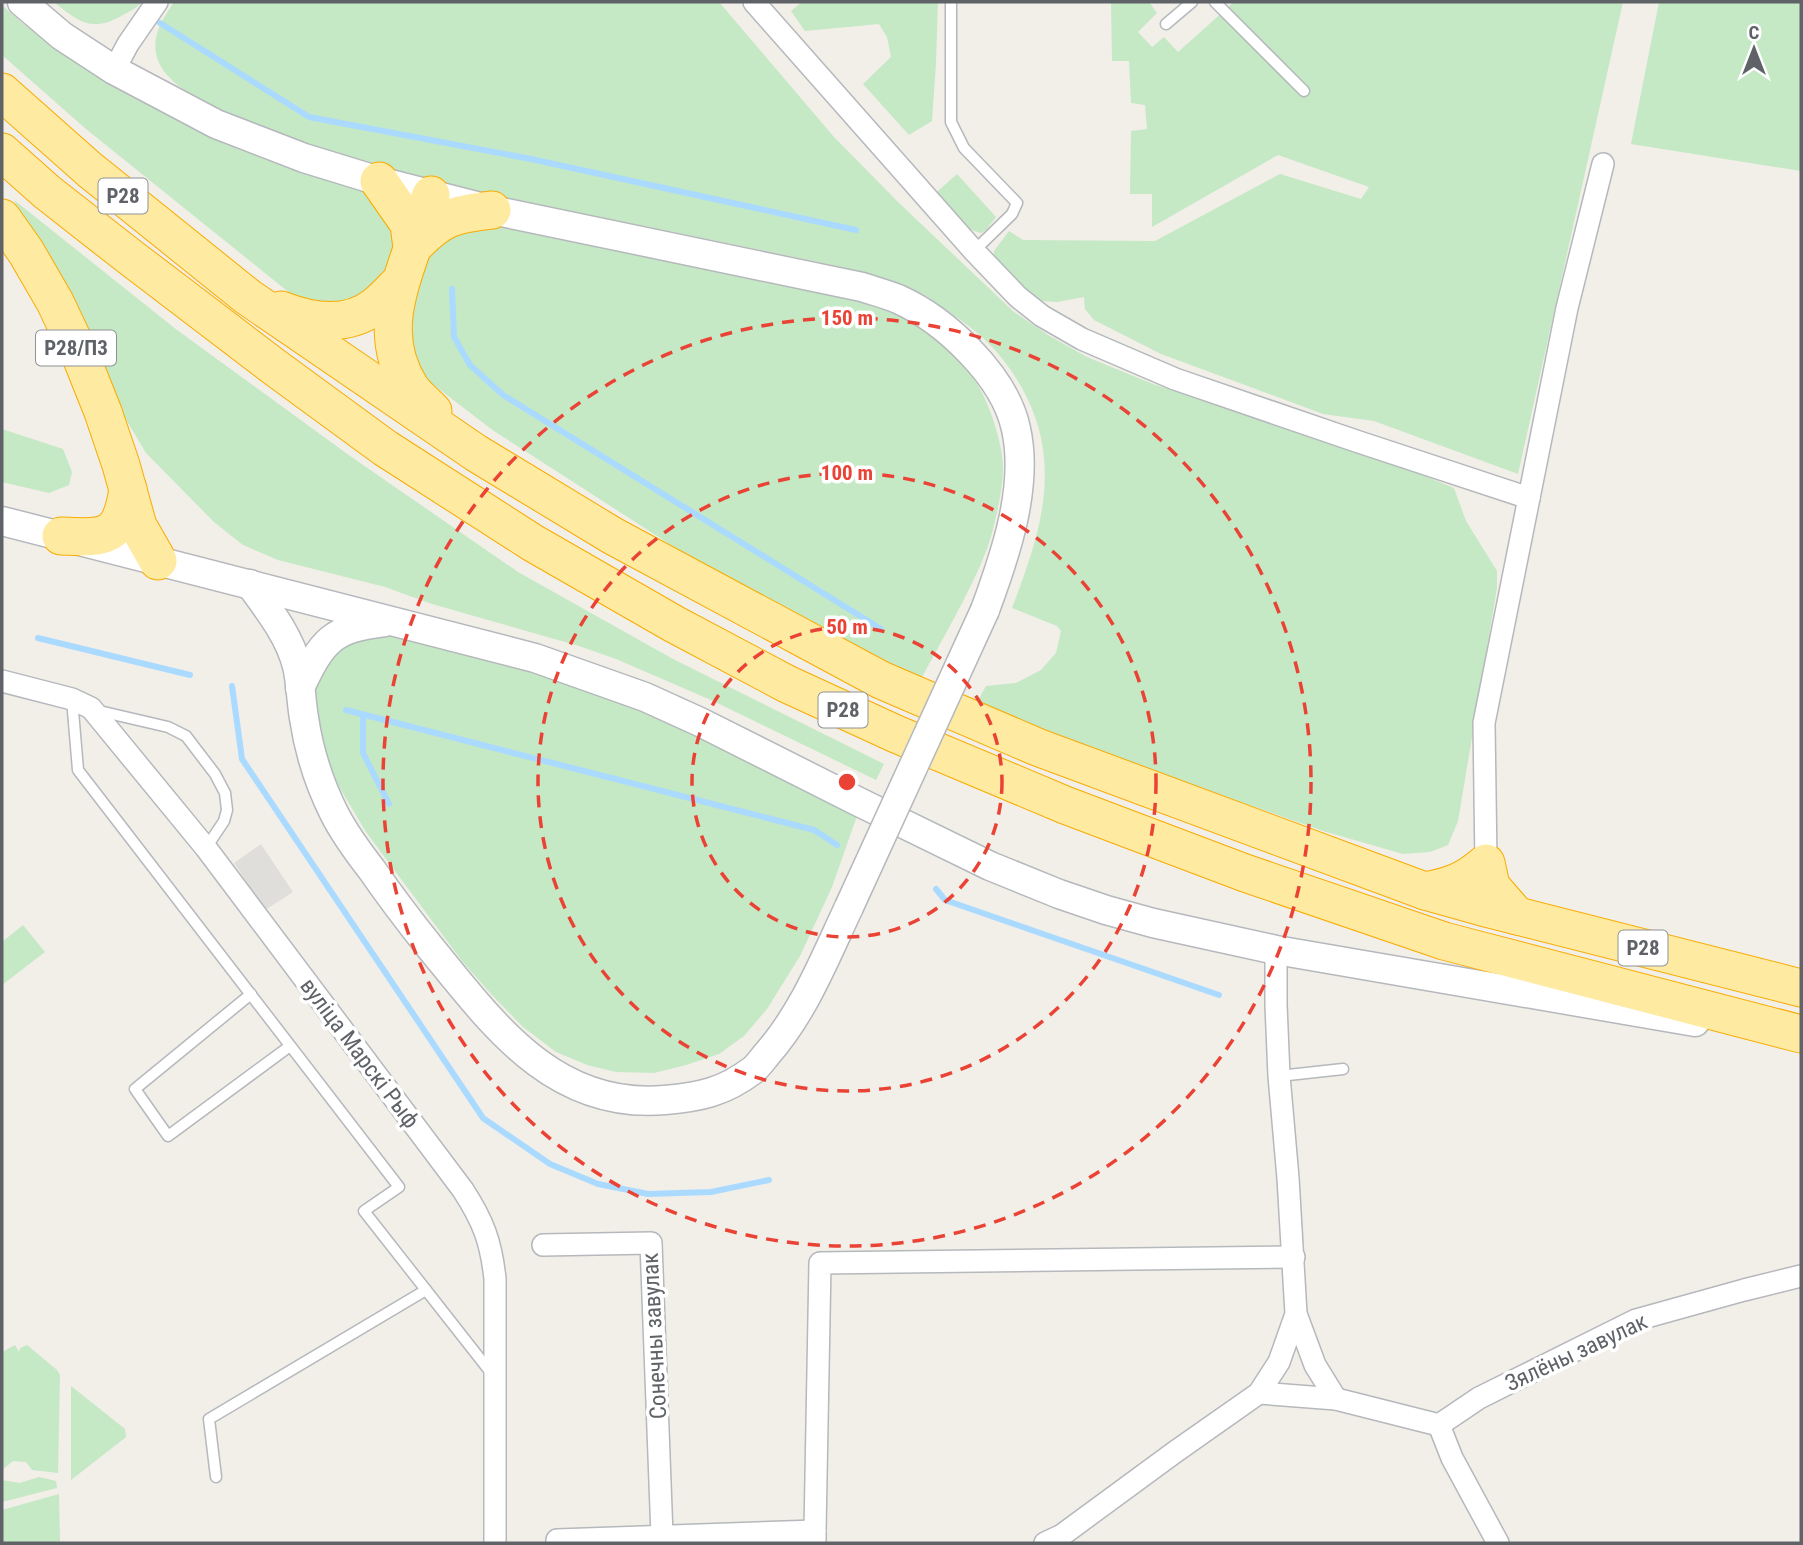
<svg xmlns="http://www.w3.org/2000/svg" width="1803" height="1545" viewBox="0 0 1803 1545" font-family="'Roboto Condensed',sans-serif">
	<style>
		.industrial { fill: #e0deda }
		.green { fill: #c5e8c5 }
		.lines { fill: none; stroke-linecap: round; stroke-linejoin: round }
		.stream { stroke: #aadaff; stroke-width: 6 }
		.service-casing { stroke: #b5b8bc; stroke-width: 13 }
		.minor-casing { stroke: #b5b8bc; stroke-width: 24 }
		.tertiary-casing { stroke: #b5b8bc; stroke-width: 31 }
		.trunk-casing { stroke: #f9ab00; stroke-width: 39 }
		.service { stroke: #fff; stroke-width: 10 }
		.minor { stroke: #fff; stroke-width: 21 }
		.tertiary { stroke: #fff; stroke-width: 28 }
		.trunk { stroke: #feeaa1; stroke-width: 37 }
		.tertiary-bridge-casing { stroke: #b5b8bc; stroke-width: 31; stroke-linecap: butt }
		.tertiary-bridge { stroke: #fff; stroke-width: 28 }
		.ring { fill: none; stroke: #ea4335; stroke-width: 3.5; stroke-dasharray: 12 9 }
		.labels { text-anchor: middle; stroke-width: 7; stroke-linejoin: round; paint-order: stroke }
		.shield { fill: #fff; stroke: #8f9295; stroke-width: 2 }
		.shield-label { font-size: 21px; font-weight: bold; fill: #5f6368 }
		.street-label { font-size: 23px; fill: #5f6368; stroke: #fff }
		.centre { fill: #ea4335; stroke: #fff; stroke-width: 3.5 }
		.ring-label { font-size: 21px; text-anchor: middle; font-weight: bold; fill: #ea4335; stroke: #fff; stroke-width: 7; stroke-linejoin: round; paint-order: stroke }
	</style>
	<rect width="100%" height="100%" fill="#f1efe8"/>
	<!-- industrial -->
	<path class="industrial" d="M261,844L293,892L265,910L234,863Z"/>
	<!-- green -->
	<g class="green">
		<path d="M54,2H142C137,8 130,11 123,15C92,33 79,22 54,2Z"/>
		<path d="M174,2H719L834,137L899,203L1014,312L1048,335L1087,357L1153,384L1381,458L1454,488L1466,521L1497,571V588L1458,821L1448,845L1430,852L1403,854L1323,831L1086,747L976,704L986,686L1016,683L1041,670L1056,653L1061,631L1057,626L1012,608C1030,560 1049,510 1044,458C1041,418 1021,379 994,349C980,333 962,321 945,309C937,304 930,298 923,294C915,290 906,288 898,285C876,277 854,270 832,265C742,246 652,227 562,210C521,202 478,197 437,186C417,181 397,174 377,168C327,153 184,111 160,65C148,41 161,21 174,2Z"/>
		<path d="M802,2H938L936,63L932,121L909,135L863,84L891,57L887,37L879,24L805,31L791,11Z"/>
		<path d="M1111,2H1149L1157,13L1138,32L1152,47L1164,37L1178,52L1234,2H1623L1518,474L1374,421L1323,414L1161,354L1094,320L1085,309L1084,297L1057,302L1041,301L1024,294L994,260V251L1009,231L1023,240L1155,241L1280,174L1361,199L1369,187L1278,155L1152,227V194H1130L1131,131L1147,129L1145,105L1131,103L1129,61H1112Z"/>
		<path d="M1659,2H1801V171L1631,144Z"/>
		<path d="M2,5L22,23L96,76L176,117L371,192L391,222L393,250L389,269L359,296L343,304H322L291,294L86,129L2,55Z"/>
		<path d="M957,174L996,217L986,230L981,233C966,231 940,207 937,192Z"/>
		<path d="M14,200L177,330L350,456L518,572L673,659L884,764L876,780L711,700L616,659L579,646L432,604L385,587L278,560L243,545L214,522L146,453L118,406L64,290Z"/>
		<path d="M482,219L859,297C872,302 886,306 898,313C925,327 961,359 977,384C990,404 1002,443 1003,465C1004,486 994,530 987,549C969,595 942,639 919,683L702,565L494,431L431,383L411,359L402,334L421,256Z"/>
		<path d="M2,429L63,449L72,472L69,485L49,493L2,482Z"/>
		<path d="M387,635L568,682L639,709L703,737L858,813L832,887L800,956L767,1009L744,1036L719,1054L686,1065L654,1073L616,1072L587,1065L556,1052L523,1027L491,994L462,961L366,832L332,775L314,718L313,683L326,654L360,636Z"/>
		<path d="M23,925L45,952L2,985V942Z"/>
		<path d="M15,1345L19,1352L20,1348L27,1345L57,1370L60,1375L58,1473L32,1470L26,1462L13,1461L2,1470V1352Z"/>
		<path d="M71,1386L125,1429L126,1437L71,1480Z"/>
		<path d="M39,1477L56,1481L57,1488L2,1502V1480L20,1483Z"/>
		<path d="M59,1494L60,1543H2V1510Z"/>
	</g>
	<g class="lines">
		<!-- stream -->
		<g class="stream">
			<path d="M160,23L309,117L531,159L856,230"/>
			<path d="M452,289L454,337L470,365L503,395L881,629"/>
			<path d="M38,638L190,675"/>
			<path d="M232,686L242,759L483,1118L550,1164L598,1184L648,1194L711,1192L769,1180"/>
			<path d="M346,710L814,830L837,845"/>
			<path d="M363,715V753L389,804"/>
			<path d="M936,889L945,900L1219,995"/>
		</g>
		<!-- service casing -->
		<g class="service-casing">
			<g id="service">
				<path d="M951,2V122L964,148L1017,203L1012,214L974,251"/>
				<path d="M1215,2L1304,91"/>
				<path d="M1166,24L1192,2"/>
				<path d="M72,699L78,770L399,1187L364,1211L492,1374"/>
				<path d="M95,710L168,727L186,736L215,774L225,793L227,810L224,821L206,848"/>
				<path d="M251,994L135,1089L168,1136L290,1046"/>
				<path d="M1279,1076L1343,1069"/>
				<path d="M216,1477L209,1419L426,1290"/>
			</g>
		</g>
		<!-- minor casing -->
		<g class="minor-casing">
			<g id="minor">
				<path d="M754,2L974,251L1018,297L1042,316L1082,339L1175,379L1356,441L1529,498"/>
				<path d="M114,70L128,44L157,2"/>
				<path d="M2,681L72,699L91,708L206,848L463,1190C483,1221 491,1241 495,1279V1543"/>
				<path d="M1486,863L1484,723L1567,308L1603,164"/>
				<path d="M543,1245L651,1243L662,1536"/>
				<path d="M1296,1314L1315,1365L1336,1399"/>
				<path d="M1259,1393L1336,1399L1439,1425"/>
				<path d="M1439,1425L1479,1398L1636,1320L1744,1290L1801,1276"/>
				<path d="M1439,1425L1452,1458L1498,1543"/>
				<path d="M815,1531L820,1263L1294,1257"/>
				<path d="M557,1543V1540L815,1531V1543"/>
				<path d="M1045,1543L1062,1535L1175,1452L1259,1393L1279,1362L1296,1314L1288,1178L1279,1076L1276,1005V950"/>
			</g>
		</g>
		<!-- tertiary casing -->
		<g class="tertiary-casing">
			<g id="tertiary">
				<path d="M22,2L62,36L114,70L216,124L304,158L379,181L492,210L862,287C874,291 886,294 898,299C945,320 1005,376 1016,429C1029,487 1005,556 985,610"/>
				<path d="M2,521L535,658L645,697L700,722L859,802L990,866L1059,894L1106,910L1153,923L1276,950L1695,1022"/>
				<path d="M250,584C268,609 289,635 297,666C301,683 301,701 304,718C309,752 319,783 334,813C344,833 358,852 372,870C390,896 409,921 429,946C492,1023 553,1110 665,1100C700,1097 724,1092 753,1070C758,1066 762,1060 767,1054C804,1012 825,958 849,907"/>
				<path d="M300,688C322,641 332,628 385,622"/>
			</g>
		</g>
		<!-- trunk casing -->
		<g class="trunk-casing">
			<g id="trunk">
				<path d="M2,92L90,170L248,297L476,453L613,536L881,680L1037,747L1425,891L1482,907L1801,988"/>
				<path d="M2,152L47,192L130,257L273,366L385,448L533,543L674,624L787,684L896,734L1065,805L1245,873L1444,941L1801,1034"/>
				<path d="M379,181L409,224L412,248"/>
				<path d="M431,195C425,212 419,229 413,246C396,295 380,339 410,387C416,396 425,403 433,411"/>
				<path d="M2,218L26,252L55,302L81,357L103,412L121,465L138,526L158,561"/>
				<path d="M413,247C440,218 453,214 492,210"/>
				<path d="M281,310C312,322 347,328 375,306C384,299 391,291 399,283"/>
				<path d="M61,536C107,538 120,539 128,489"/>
				<path d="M1425,891C1452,886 1465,881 1486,863L1491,886L1517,916"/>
			</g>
		</g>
		<!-- service -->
		<use href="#service" class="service"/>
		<!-- minor -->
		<use href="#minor" class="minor"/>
		<!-- tertiary -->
		<use href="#tertiary" class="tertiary"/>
		<!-- trunk -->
		<use href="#trunk" class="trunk"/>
		<!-- tertiary-bridge casing -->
		<g class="tertiary-bridge-casing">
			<path id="tertiary-bridge" d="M849,907L985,610"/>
		</g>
		<!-- tertiary-bridge -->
		<use href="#tertiary-bridge" class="tertiary-bridge"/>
	</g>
	<!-- distance rings -->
	<g class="ring">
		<circle cx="847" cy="782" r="155"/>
		<circle cx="847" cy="782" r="309"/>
		<circle cx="847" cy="782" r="464"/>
	</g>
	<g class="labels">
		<!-- shield labels -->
		<g class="shield">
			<rect x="98.5" y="178.5" width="49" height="35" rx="5"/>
			<rect x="36" y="330.5" width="80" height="35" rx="5"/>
			<rect x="818.5" y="692.5" width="49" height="35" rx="5"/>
			<rect x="1618.5" y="930.5" width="49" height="35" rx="5"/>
		</g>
		<g class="shield-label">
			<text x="123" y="203">Р28</text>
			<text x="76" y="355">Р28/П3</text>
			<text x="843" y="717">Р28</text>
			<text x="1643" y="955">Р28</text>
		</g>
		<!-- street labels -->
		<g class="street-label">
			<text transform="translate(360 1053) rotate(53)" y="8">вуліца Марскі Рыф</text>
			<text transform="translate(654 1336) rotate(-93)" y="8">Сонечны завулак</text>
			<text transform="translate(1576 1352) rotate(-25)" y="8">Зялёны завулак</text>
		</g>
	</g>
	<circle cx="847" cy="782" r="10" class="centre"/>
	<g class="ring-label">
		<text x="847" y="325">150 m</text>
		<text x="847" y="480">100 m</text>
		<text x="847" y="634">50 m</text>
	</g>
	<!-- border -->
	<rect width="1803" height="1545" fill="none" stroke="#5f6368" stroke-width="7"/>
	<!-- north arrow -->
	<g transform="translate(1754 49)" stroke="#ffffff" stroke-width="5" paint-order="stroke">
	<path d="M0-5L12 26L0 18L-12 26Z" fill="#5f6368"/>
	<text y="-10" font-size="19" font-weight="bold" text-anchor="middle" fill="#5f6368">С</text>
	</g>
</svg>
